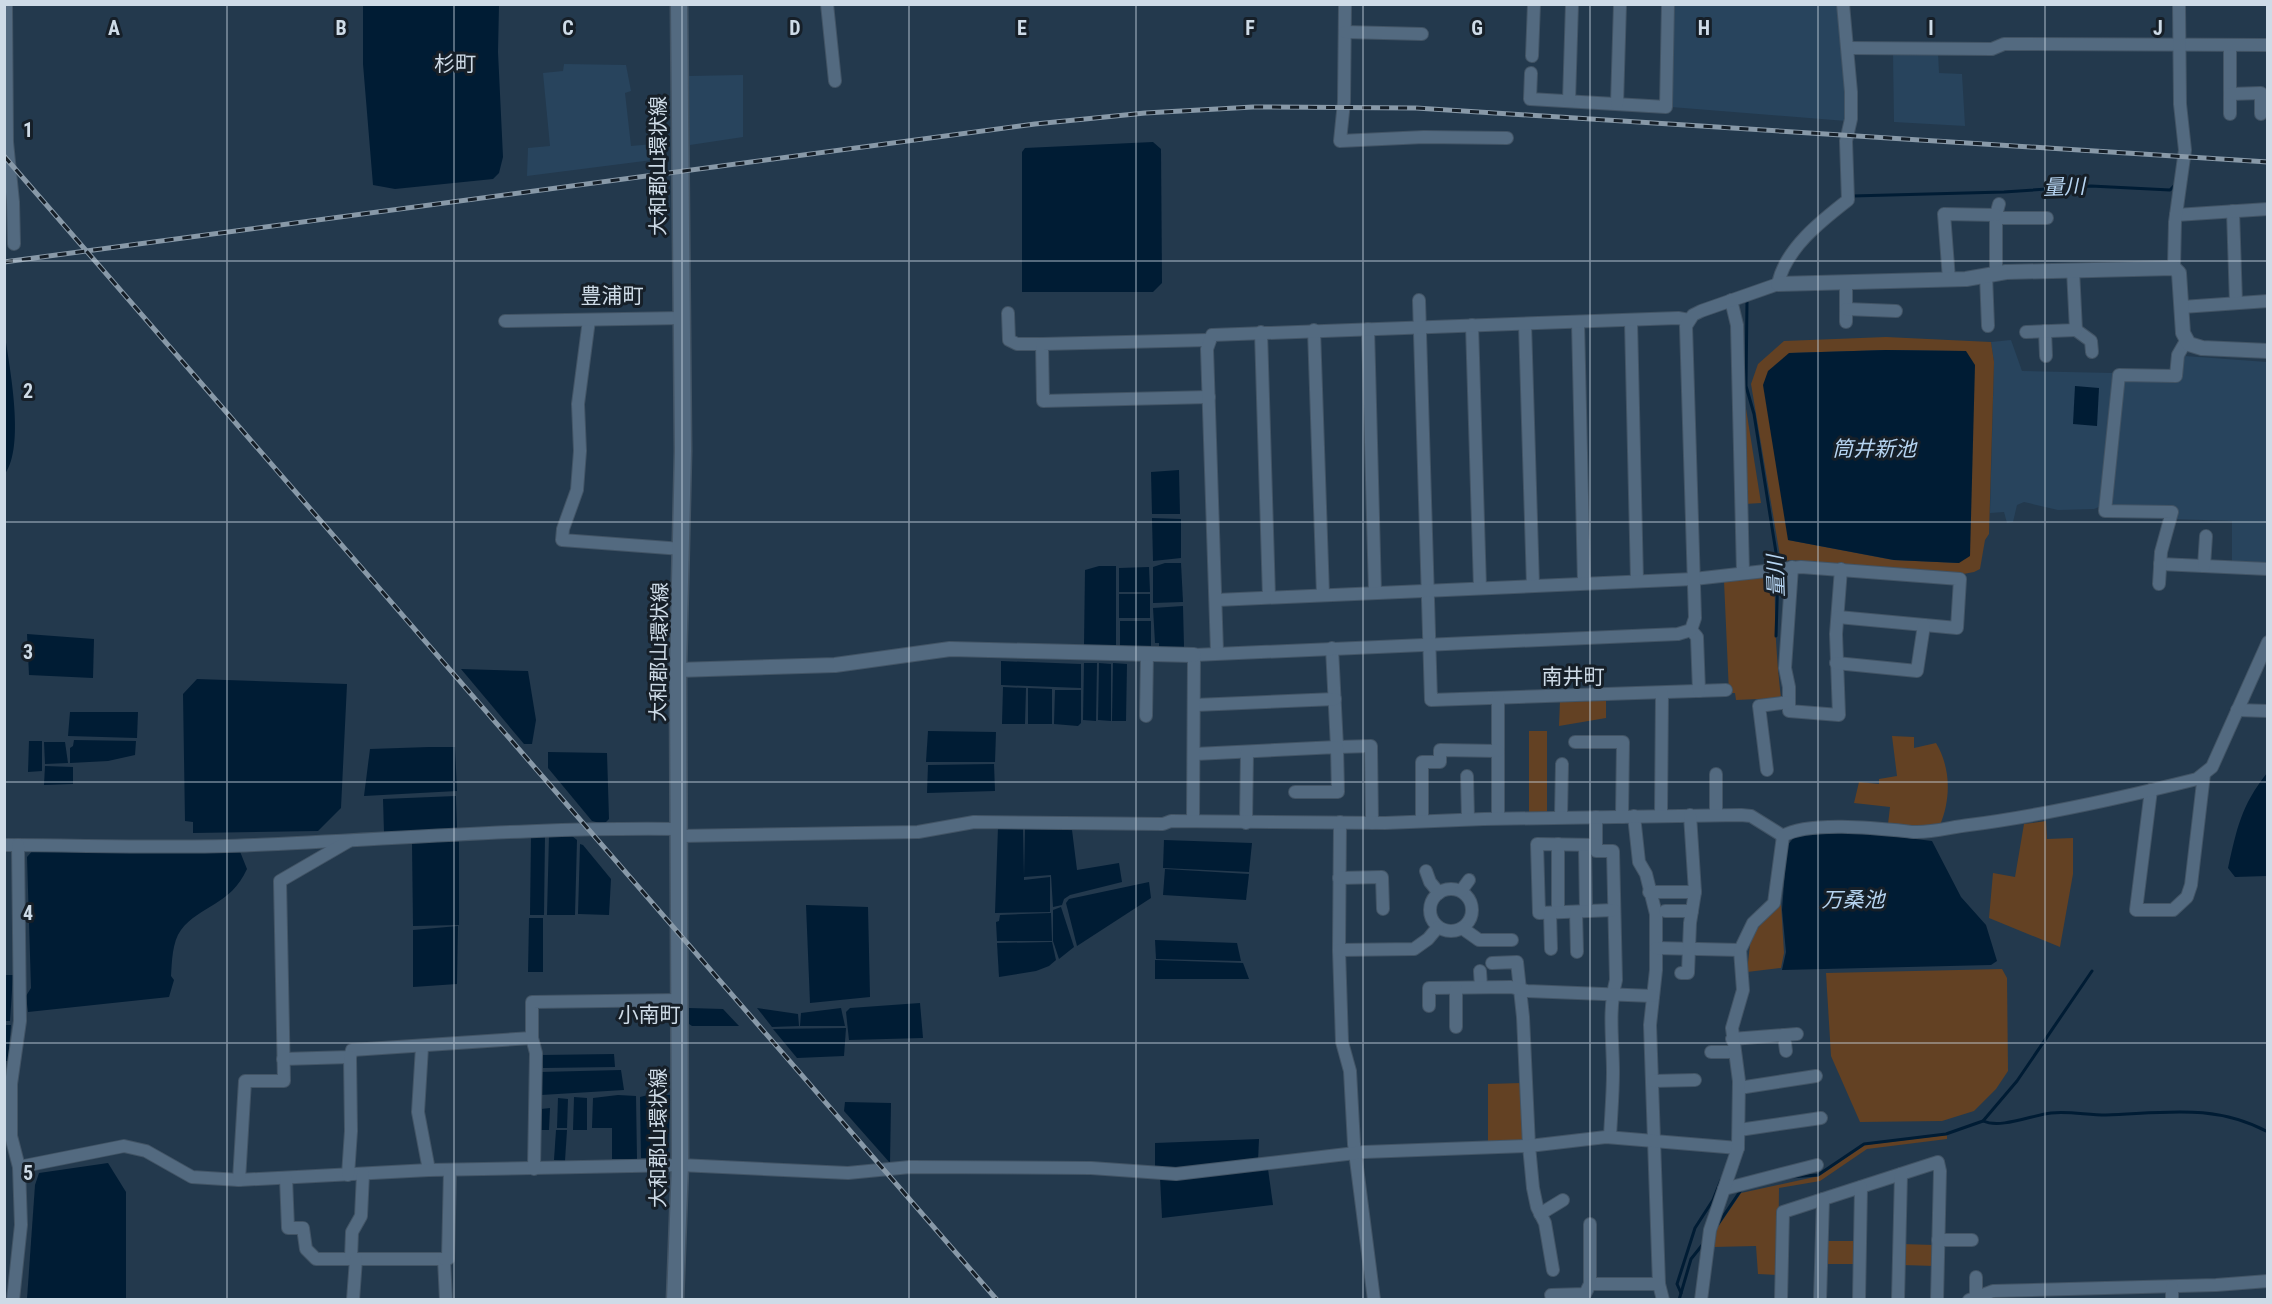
<svg xmlns="http://www.w3.org/2000/svg" width="2272" height="1304" viewBox="0 0 2272 1304" font-family="'Roboto Condensed','Noto Sans JP',sans-serif">
	<style>
		.built { fill: #28445d }
		.green { fill: #634123; fill-rule: evenodd }
		.water { fill: #001c34 }
		.lines { fill: none; stroke-linecap: round; stroke-linejoin: round }
		.stream { stroke: #001c34; stroke-width: 3 }
		.minor-casing { stroke: #425465; stroke-width: 14 }
		.tertiary-casing { stroke: #425465; stroke-width: 16 }
		.secondary-casing { stroke: #425465; stroke-width: 19 }
		.minor { stroke: #536a80; stroke-width: 12 }
		.tertiary { stroke: #536a80; stroke-width: 14 }
		.secondary { stroke: #536a80; stroke-width: 16 }
		.rail-casing { stroke: #8899a8; stroke-width: 5 }
		.rail { stroke: #161f28; stroke-width: 3; stroke-dasharray: 9; stroke-linecap: butt }
		.grid { fill: none; stroke: #cedbe7; stroke-width: 1.5; stroke-opacity: 0.55 }
		.labels { text-anchor: middle; stroke-width: 6; stroke-linejoin: round; paint-order: stroke }
		.street-label { font-size: 20px; fill: #cedbe7; stroke: #161f28 }
		.neighbourhood-label { font-size: 21px; fill: #cedbe7; stroke: #161f28 }
		.water-label { font-size: 21px; font-style: italic; fill: #b6d4f1; stroke: #161f28 }
		.grid-label { font-size: 20px; text-anchor: middle; font-weight: bold; fill: #cedbe7; stroke: #161f28; stroke-width: 6; stroke-linejoin: round; paint-order: stroke }
	</style>
	<rect width="100%" height="100%" fill="#23394d"/>
	<!-- built -->
	<g class="built">
		<path d="M1671,5H1838L1849,81L1846,121L1671,107Z"/>
		<path d="M1893,52H1938L1939,73L1962,74L1965,126L1894,122Z"/>
		<path d="M564,64L626,65L631,91L625,93L631,146L665,143L668,158L527,176L528,148L550,146L543,73L563,71Z"/>
		<path d="M743,75V137L690,145L689,76Z"/>
		<path d="M2011,340L2022,371L2113,373L2099,507L2094,509L2058,510L2024,502L2017,505L2013,522L2007,523L2004,512L1990,513L1994,362L1991,342Z"/>
		<path d="M2185,356L2267,362V565L2232,563V521L2173,519L2111,508L2107,502L2122,382L2128,378L2180,379Z"/>
	</g>
	<!-- green -->
	<g class="green">
		<path d="M1886,337L1991,342L1994,362L1989,534L1985,540L1980,569L1974,572L1958,575L1791,560L1781,562L1751,384L1758,364L1784,341ZM1886,350L1966,351L1959,563L1893,560L1788,540L1789,353Z"/>
		<path d="M1741,377L1761,503L1745,504Z"/>
		<path d="M1775,575C1774,617 1776,656 1781,698L1736,700L1735,693H1729L1724,581Z"/>
		<path d="M1606,698V718L1559,726L1560,700Z"/>
		<rect x="1529" y="731" width="18" height="81"/>
		<path d="M1892,736L1914,737V748L1936,743C1951,768 1951,799 1940,825L1917,829L1888,824L1890,807L1854,803L1859,782L1879,784V779L1897,776Z"/>
		<path d="M2046,821L2047,839L2073,838V874L2060,947L1989,918L1993,873L2015,877L2024,824Z"/>
		<path d="M1781,904L1784,953L1781,968L1747,972L1751,935Z"/>
		<path d="M2002,969L2007,978L2008,1071L1996,1089L1974,1111L1942,1121L1860,1122L1831,1056L1826,973Z"/>
		<path d="M1521,1083L1523,1139L1519,1142L1488,1143V1084Z"/>
		<path d="M1947,1135V1139L1867,1149L1820,1181L1779,1188L1778,1275L1758,1274L1756,1246L1713,1247L1716,1230L1741,1193L1819,1176L1865,1145Z"/>
		<path d="M1825,1241H1856V1264H1824Z"/>
		<path d="M1902,1244L1934,1245V1266L1902,1265Z"/>
	</g>
	<!-- water -->
	<g class="water">
		<path d="M363,5H499L498,52L503,157L499,173L493,179L395,189L373,185L363,64Z"/>
		<path d="M1153,142L1161,149L1162,283L1153,292H1022V152L1025,148Z"/>
		<path d="M5,336C10,370 25,446 5,474Z"/>
		<path d="M1886,350L1966,351L1975,365L1970,556L1959,563L1894,560L1788,540L1763,385L1768,371L1789,353Z"/>
		<path d="M2075,386L2099,388L2097,426L2073,424Z"/>
		<path d="M1179,470L1180,514H1152L1151,472Z"/>
		<path d="M1152,518L1181,519V558L1153,561Z"/>
		<path d="M1165,563H1181L1183,602L1153,603V567Z"/>
		<path d="M1099,566H1116V646L1084,645L1085,570Z"/>
		<path d="M1149,567L1150,592H1119V568Z"/>
		<rect x="1119" y="594" width="31" height="24"/>
		<path d="M1183,606L1184,647H1159V643H1155L1153,608Z"/>
		<rect x="1120" y="621" width="31" height="25"/>
		<path d="M27,634L94,639L93,678L29,675Z"/>
		<path d="M1001,661L1081,664V688L1001,685Z"/>
		<path d="M1084,663H1097L1096,721L1083,720Z"/>
		<path d="M1099,663L1111,664V721L1098,720Z"/>
		<path d="M1113,663L1127,664L1126,721H1112Z"/>
		<path d="M461,669L528,671L536,720L532,744H524Z"/>
		<path d="M197,679L347,684L341,808L318,831L193,833V822L185,821L183,694Z"/>
		<path d="M1003,687L1026,688L1025,724H1002Z"/>
		<path d="M1028,688L1052,689V724H1028Z"/>
		<path d="M1055,690H1081V723L1078,726L1054,724Z"/>
		<path d="M70,712H138L137,738L68,736Z"/>
		<path d="M928,731L996,732L995,762H926Z"/>
		<path d="M74,740L136,741L135,755L108,761L70,763V748L73,746Z"/>
		<path d="M29,741H42V771L28,772Z"/>
		<path d="M44,742H65L68,763L45,764Z"/>
		<path d="M429,747H455L457,791L364,796L370,749Z"/>
		<path d="M548,752L607,753L609,819L604,824L592,821L548,768Z"/>
		<path d="M994,764L995,791L927,793L928,765Z"/>
		<path d="M45,766L73,767V784L44,785Z"/>
		<path d="M2267,773V876L2235,877L2228,868C2237,828 2241,806 2267,773Z"/>
		<path d="M456,796L457,829L384,833L383,799Z"/>
		<path d="M998,827L1023,829L1024,877L1025,829L1072,830L1077,870L1119,863L1122,882L1070,895L1064,899L1062,905L1053,907L1051,875L1024,877V880L1050,877V912L995,913Z"/>
		<path d="M1857,832L1932,841L1961,897L1986,925L1997,961L1991,965L1782,970L1786,952L1782,910L1787,846L1795,836Z"/>
		<path d="M531,835H545L544,915H530Z"/>
		<path d="M549,835L572,836L577,840L575,915H547Z"/>
		<path d="M459,840V925L413,926L412,843Z"/>
		<path d="M1164,840L1252,843L1249,872L1163,868Z"/>
		<path d="M580,844L583,845L611,879L609,915L578,914Z"/>
		<path d="M35,848L239,849L247,869C230,906 200,905 181,930C172,942 172,962 171,976L174,980L169,997L28,1012L26,996L31,988L27,857Z"/>
		<path d="M1165,869L1249,874L1246,900L1163,895Z"/>
		<path d="M1149,882L1151,898L1077,946L1066,903L1069,899Z"/>
		<path d="M806,905L868,907L870,997L810,1003Z"/>
		<path d="M1061,907L1074,947L1059,959L1053,941V910Z"/>
		<path d="M1051,913L1052,941H997L996,922L999,921L1000,915Z"/>
		<path d="M529,918H543V972H528Z"/>
		<path d="M458,926L457,984L413,987V930Z"/>
		<path d="M1155,940L1237,943L1241,961L1156,959Z"/>
		<path d="M1052,942L1056,960L1049,966L1036,971L999,977L997,943Z"/>
		<path d="M1155,960L1243,963L1249,979H1155Z"/>
		<path d="M4,975H13L10,1021H5Z"/>
		<path d="M920,1003L923,1038L849,1040L846,1012L850,1008Z"/>
		<path d="M689,1008L723,1009L739,1026H692L689,1024Z"/>
		<path d="M757,1008L798,1014L799,1026L772,1027Z"/>
		<path d="M841,1008L845,1026H800L801,1013Z"/>
		<path d="M5,1025H11L8,1061H5Z"/>
		<path d="M846,1028L844,1056L797,1058L773,1029Z"/>
		<path d="M614,1054L615,1067L543,1068L541,1055Z"/>
		<path d="M621,1070L624,1090L541,1095L540,1072Z"/>
		<path d="M618,1095L636,1096L637,1159H612V1128H592L593,1098Z"/>
		<path d="M648,1095H670L668,1158H641L640,1097Z"/>
		<path d="M574,1097L587,1098V1130H573Z"/>
		<path d="M558,1098L568,1099L567,1128H557Z"/>
		<path d="M845,1102L891,1103L890,1163L844,1111Z"/>
		<path d="M550,1108L549,1130H540L541,1109Z"/>
		<path d="M556,1130H567L565,1161L554,1160Z"/>
		<path d="M1259,1139L1258,1161L1158,1170L1155,1166V1143Z"/>
		<path d="M108,1163L126,1192V1299H27L35,1185L39,1173Z"/>
		<path d="M1268,1169L1273,1205L1162,1218L1160,1177Z"/>
	</g>
	<g class="lines">
		<!-- stream -->
		<g class="stream">
			<path d="M1852,196L2004,192L2091,186L2170,190L2175,185"/>
			<path d="M1747,302L1746,386L1754,414L1778,565"/>
			<path d="M1776,636L1778,571"/>
			<path d="M1983,1121C2001,1129 2032,1115 2051,1113C2069,1111 2087,1115 2106,1115C2164,1113 2214,1103 2268,1132"/>
			<path d="M1790,1177L1818,1175L1864,1144L1946,1134L1983,1121L2017,1081L2092,971"/>
			<path d="M1716,1227L1741,1190"/>
			<path d="M1681,1293L1677,1284L1695,1228L1713,1200L1721,1180"/>
			<path d="M1679,1300L1691,1259L1703,1244"/>
		</g>
		<!-- minor casing -->
		<g class="minor-casing">
			<g id="minor">
				<path d="M6,4L7,142L13,202L14,244"/>
				<path d="M827,4L835,81"/>
				<path d="M1345,4L1344,102L1340,141L1424,137L1507,138"/>
				<path d="M1345,32L1422,34"/>
				<path d="M2230,45V114"/>
				<path d="M1848,48L1992,49L2004,44L2268,45"/>
				<path d="M1532,56L1534,4"/>
				<path d="M1531,73L1530,99L1666,107L1668,4"/>
				<path d="M2230,94L2261,93V114"/>
				<path d="M1569,101L1572,4"/>
				<path d="M1617,104L1620,4"/>
				<path d="M2233,211L2236,303"/>
				<path d="M2176,215L2268,209"/>
				<path d="M1996,218H2047"/>
				<path d="M2174,268L2175,222L2185,150L2180,104L2179,4"/>
				<path d="M1996,274V215L1999,204"/>
				<path d="M1986,275L1988,326"/>
				<path d="M1949,279L1944,214L1996,215"/>
				<path d="M1846,282V322"/>
				<path d="M1419,300L1431,700L1726,690"/>
				<path d="M1731,300L1737,325L1743,573"/>
				<path d="M2182,307L2268,301"/>
				<path d="M1846,309L1896,311"/>
				<path d="M1008,313L1009,340L1017,344H1042"/>
				<path d="M589,320L578,404L580,451L577,490L563,529L562,540L682,549"/>
				<path d="M505,321L681,318"/>
				<path d="M1631,321L1637,581"/>
				<path d="M1578,322L1584,583"/>
				<path d="M1525,324L1533,586"/>
				<path d="M1472,325L1480,588"/>
				<path d="M1368,329L1375,593"/>
				<path d="M1314,330L1323,595"/>
				<path d="M2076,330L2091,341L2092,352"/>
				<path d="M2045,331L2046,356"/>
				<path d="M1261,332L1269,597"/>
				<path d="M2026,332L2076,330L2073,270"/>
				<path d="M1208,340L1042,344L1043,401L1209,397"/>
				<path d="M2160,564L2268,569"/>
				<path d="M2204,566L2206,536"/>
				<path d="M1792,567L1785,668L1789,687V711L1839,715L1836,634L1841,569"/>
				<path d="M2159,584L2161,552L2172,512L2105,511L2119,375L2176,376L2178,355L2186,341"/>
				<path d="M1217,600L1694,579L1801,567L1960,579L1957,628L1838,617"/>
				<path d="M1691,630L1697,637L1699,691"/>
				<path d="M1332,648L1337,747L1371,746L1372,823"/>
				<path d="M1217,652L1207,349L1212,335L1678,318L1689,320"/>
				<path d="M1836,663L1917,671L1924,625"/>
				<path d="M1195,705L1335,699"/>
				<path d="M2237,710L2268,711"/>
				<path d="M1146,716L1147,653"/>
				<path d="M1575,742H1623L1622,817"/>
				<path d="M1195,754L1337,747L1338,792H1295"/>
				<path d="M1767,770L1759,706L1789,702"/>
				<path d="M1467,776L1468,819"/>
				<path d="M2151,790L2136,910H2173L2187,897L2191,885L2204,774"/>
				<path d="M1716,815V774"/>
				<path d="M1634,816L1639,862L1646,874L1656,914V970L1650,1025L1659,1284L1663,1300"/>
				<path d="M1661,816L1662,693"/>
				<path d="M1561,817L1562,764"/>
				<path d="M1596,817V851H1613L1616,980C1608,1011 1613,1041 1613,1072C1613,1094 1611,1115 1610,1137"/>
				<path d="M1498,818V698"/>
				<path d="M1193,821L1194,655L1678,634L1691,630L1695,618L1686,326L1693,315L1701,311L1778,284C1785,249 1821,221 1848,200L1846,141L1851,119V92L1843,4"/>
				<path d="M1422,821V762H1440V750L1498,751"/>
				<path d="M1340,822L1339,950L1342,1042L1350,1071L1354,1144L1374,1300"/>
				<path d="M1246,823L1247,752"/>
				<path d="M679,836L918,832L974,822L1163,824L1171,821L1385,823L1484,819L1741,815L1751,816L1783,836"/>
				<path d="M1558,844V912"/>
				<path d="M4,845C87,845 171,849 254,845C396,839 537,827 679,829"/>
				<path d="M1585,845L1586,911"/>
				<path d="M1596,845L1537,844L1539,913L1614,910"/>
				<path d="M1426,871L1430,882L1439,893"/>
				<path d="M1339,878L1382,877L1383,909"/>
				<circle cx="1451" cy="910" r="21"/>
				<path d="M1461,891L1469,880"/>
				<path d="M1649,892H1695"/>
				<path d="M1665,911H1692"/>
				<path d="M1576,912L1577,952"/>
				<path d="M1550,913L1551,949"/>
				<path d="M1462,928L1479,940H1512"/>
				<path d="M1656,948L1740,950"/>
				<path d="M1339,950L1414,949L1428,939L1438,927"/>
				<path d="M1492,963L1517,962L1523,1017L1529,1146L1533,1188L1537,1207L1545,1223L1553,1270"/>
				<path d="M1480,971L1481,987"/>
				<path d="M1681,973H1688L1690,923L1695,892L1690,815"/>
				<path d="M1429,1006V988L1511,987L1527,991L1653,996"/>
				<path d="M1456,1027V988"/>
				<path d="M1784,1035L1786,1051"/>
				<path d="M1732,1039L1797,1034"/>
				<path d="M422,1047L418,1112L429,1170"/>
				<path d="M1711,1052H1733"/>
				<path d="M283,1059L350,1057L352,1050L532,1038"/>
				<path d="M1653,1081L1695,1080"/>
				<path d="M1739,1088L1816,1076"/>
				<path d="M1739,1130L1821,1118"/>
				<path d="M19,1167L124,1146L146,1151L192,1177L239,1180L429,1170L680,1165L848,1173L910,1167L1091,1168L1176,1174L1364,1152L1529,1146L1606,1137L1738,1148"/>
				<path d="M534,1169L536,1053L532,1038V1002L679,1000"/>
				<path d="M348,1175L351,1131L350,1057"/>
				<path d="M286,1178L288,1228H303L306,1249L316,1259H444L446,1300"/>
				<path d="M239,1180L245,1081H284L280,881L349,841"/>
				<path d="M1724,1189L1817,1165"/>
				<path d="M1540,1214L1563,1200"/>
				<path d="M1590,1224V1284"/>
				<path d="M1938,1240H1972"/>
				<path d="M351,1259L352,1232L361,1216L363,1174"/>
				<path d="M444,1259H448L450,1170"/>
				<path d="M1551,1295L1585,1294L1590,1284H1659"/>
				<path d="M13,1300L21,1225L19,1167L11,1136V1084L20,1021L18,845"/>
				<path d="M353,1300L356,1259"/>
				<path d="M1701,1300L1710,1230L1738,1148L1739,1081L1732,1028L1743,990L1740,950L1753,923L1774,903L1783,836C1809,820 1884,829 1914,832C1932,833 1951,827 1969,825C2046,815 2121,798 2197,779L2212,767L2268,642"/>
				<path d="M1781,1300L1783,1212L1938,1162L1940,1171L1937,1300"/>
				<path d="M1820,1300L1823,1199"/>
				<path d="M1859,1300L1861,1187"/>
				<path d="M1898,1300L1901,1174"/>
				<path d="M1969,1300L1993,1291L2216,1285L2268,1281"/>
				<path d="M1976,1300V1277"/>
				<path d="M2172,1300V1287"/>
			</g>
		</g>
		<!-- tertiary casing -->
		<g class="tertiary-casing">
			<g id="tertiary">
				<path d="M1778,284L1966,279L2006,272L2174,268L2179,273L2183,333L2189,344L2202,348L2268,351"/>
				<path d="M678,670L835,665L950,649L1194,655"/>
			</g>
		</g>
		<!-- secondary casing -->
		<g class="secondary-casing">
			<path id="secondary" d="M675,1300L680,1165L678,670L683,451L679,4"/>
		</g>
		<!-- minor -->
		<use href="#minor" class="minor"/>
		<!-- tertiary -->
		<use href="#tertiary" class="tertiary"/>
		<!-- secondary -->
		<use href="#secondary" class="secondary"/>
		<!-- rail casing -->
		<g class="rail-casing">
			<g id="rail">
				<path d="M4,156L997,1300"/>
				<path d="M4,262L1035,124L1145,113L1253,107L1416,108L2268,162"/>
			</g>
		</g>
		<!-- rail -->
		<use href="#rail" class="rail"/>
	</g>
	<!-- grid -->
	<path class="grid" d="M227,4V1300M454,4V1300M682,4V1300M909,4V1300M1136,4V1300M1363,4V1300M1590,4V1300M1818,4V1300M2045,4V1300M4,261H2268M4,522H2268M4,782H2268M4,1043H2268"/>
	<g class="labels">
		<!-- street labels -->
		<g class="street-label">
			<text transform="translate(658 166) rotate(-90)" y="7">大和郡山環状線</text>
			<text transform="translate(659 652) rotate(-89)" y="7">大和郡山環状線</text>
			<text transform="translate(658 1138) rotate(-90)" y="7">大和郡山環状線</text>
		</g>
		<!-- neighbourhood labels -->
		<g class="neighbourhood-label">
			<text x="455" y="71">杉町</text>
			<text x="612" y="303">豊浦町</text>
			<text x="1573" y="684">南井町</text>
			<text x="649" y="1022">小南町</text>
		</g>
		<!-- water labels -->
		<g class="water-label">
			<text transform="translate(2064 187) rotate(-2)" y="7">量川</text>
			<text x="1874" y="456">筒井新池</text>
			<text transform="translate(1776 576) rotate(-92)" y="7">量川</text>
			<text x="1853" y="907">万桑池</text>
		</g>
	</g>
	<g class="grid-label">
		<text x="114" y="35">A</text>
		<text x="341" y="35">B</text>
		<text x="568" y="35">C</text>
		<text x="795" y="35">D</text>
		<text x="1022" y="35">E</text>
		<text x="1250" y="35">F</text>
		<text x="1477" y="35">G</text>
		<text x="1704" y="35">H</text>
		<text x="1931" y="35">I</text>
		<text x="2158" y="35">J</text>
		<text x="28" y="137">1</text>
		<text x="28" y="398">2</text>
		<text x="28" y="659">3</text>
		<text x="28" y="920">4</text>
		<text x="28" y="1180">5</text>
	</g>
	<!-- border -->
	<rect width="2272" height="1304" fill="none" stroke="#cedbe7" stroke-width="12"/>
</svg>
